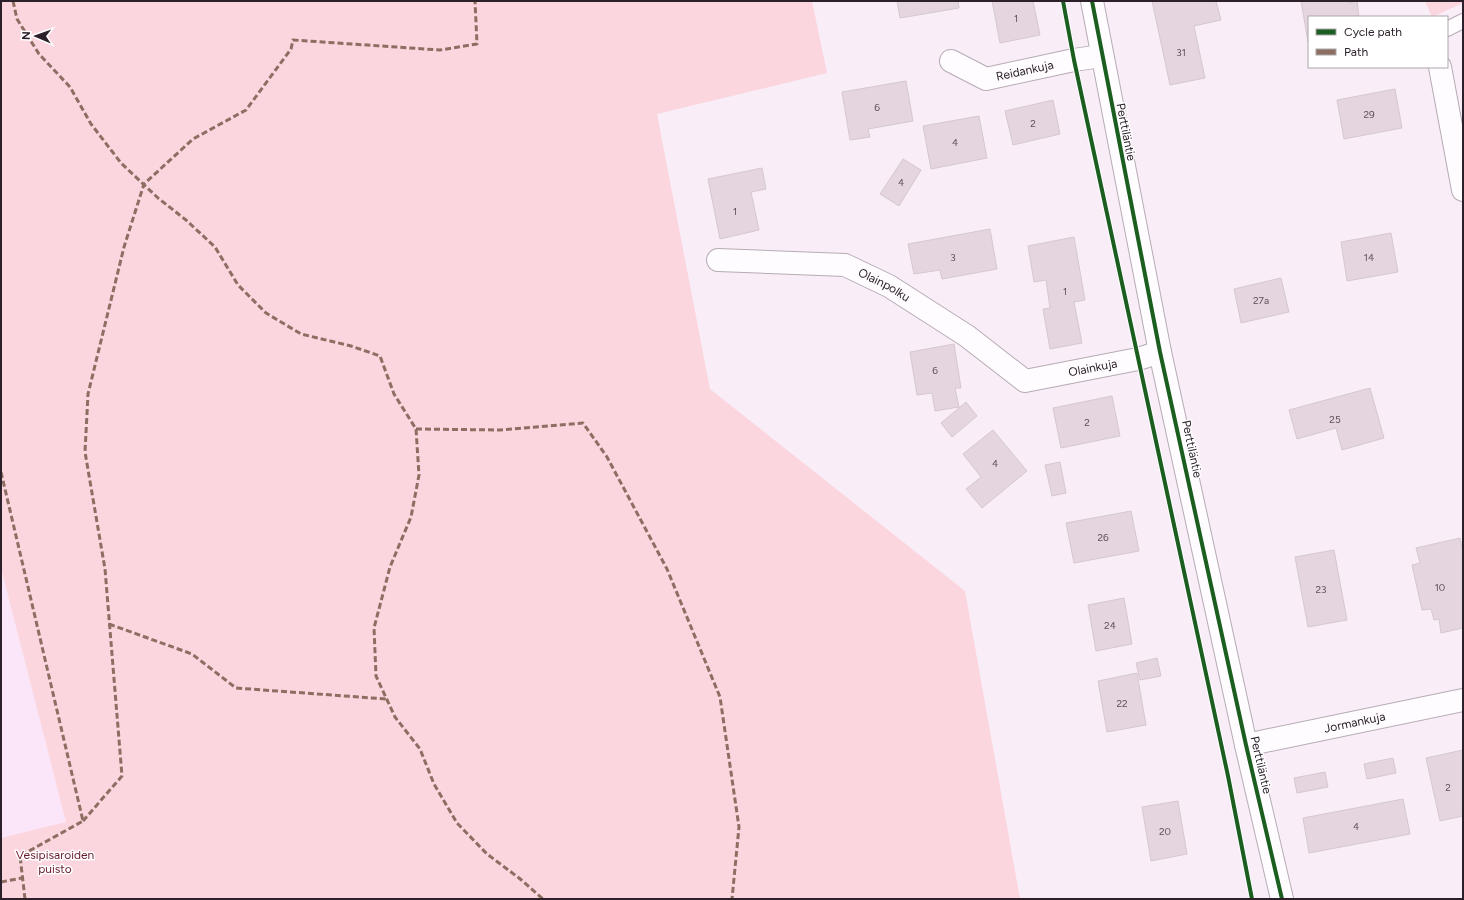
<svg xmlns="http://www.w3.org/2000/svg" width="1464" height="900" viewBox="0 0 1464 900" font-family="Figtree,sans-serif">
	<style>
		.built { fill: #fae5f9 }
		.green { fill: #fbd6de }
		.building { fill: #e4d5df; stroke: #d5c8d0 }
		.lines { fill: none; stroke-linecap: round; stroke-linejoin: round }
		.lane-casing { stroke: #b6acb5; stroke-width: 16 }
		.street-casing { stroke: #b6acb5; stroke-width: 24 }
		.lane { stroke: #fefcfe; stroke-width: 14 }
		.street { stroke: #fefcfe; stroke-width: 22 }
		.quiet { stroke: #8d6e63; stroke-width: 3; stroke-dasharray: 6 3; stroke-linecap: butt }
		.cycleway-casing { stroke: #fff; stroke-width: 6 }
		.cycleway { stroke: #1b5e20; stroke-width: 4 }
		.labels { text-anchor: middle; stroke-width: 3; stroke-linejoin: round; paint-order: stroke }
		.number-label { font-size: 10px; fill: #5d515b }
		.street-label { font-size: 12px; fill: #2c212b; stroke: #fff }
		.park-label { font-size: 12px; fill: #681a2b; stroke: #fff }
	</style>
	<rect width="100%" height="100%" fill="#f9edf8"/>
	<!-- built -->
	<path class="built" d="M1,568L66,822L1,838Z"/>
	<!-- green -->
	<g class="green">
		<path d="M1,1H812L827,73L657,114L710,389L965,591L1020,899H1V838L66,822L1,568Z"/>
		<path d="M1425,1H1463V3L1432,17Z"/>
	</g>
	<!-- building -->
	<g class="building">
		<path d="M897,1H958L959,8L900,18Z"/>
		<path d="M992,1H1033L1040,35L1000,43Z"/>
		<path d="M1152,1H1216L1221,20L1194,26L1205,78L1170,85Z"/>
		<path d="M1301,1H1349V3L1357,1L1359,17H1309L1308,42Z"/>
		<path d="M906,81L913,121L868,129L870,137L850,140L842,92Z"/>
		<path d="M1395,89L1402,128L1344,139L1337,100Z"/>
		<path d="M1053,100L1060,134L1013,145L1005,111Z"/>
		<path d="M979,116L987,158L931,169L923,126Z"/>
		<path d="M903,159L921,170L899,206L880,194Z"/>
		<path d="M762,168L766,189L751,192L759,230L720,239L708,179Z"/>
		<path d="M990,229L997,269L942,279L940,270L914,274L908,244Z"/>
		<path d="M1391,233L1398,272L1347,281L1341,242Z"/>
		<path d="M1074,237L1085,300L1074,302L1082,343L1050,349L1043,309L1050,308L1046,280L1034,282L1028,246Z"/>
		<path d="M1281,278L1289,312L1241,323L1234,289Z"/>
		<path d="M954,344L961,388H955L959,407L935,411L932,393L917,395L910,352Z"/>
		<path d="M1370,388L1384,438L1342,450L1336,428L1297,439L1289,410Z"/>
		<path d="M1112,396L1120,436L1061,448L1053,408Z"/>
		<path d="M966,402L977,416L952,437L941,423Z"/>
		<path d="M993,430L1027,471L982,508L966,489L981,477L963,454Z"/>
		<path d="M1060,462L1066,493L1052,496L1045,465Z"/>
		<path d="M1131,511L1139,551L1074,563L1066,523Z"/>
		<path d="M1460,538L1463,552V628L1441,633L1439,619L1434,620L1431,609L1422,610L1412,565L1420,563L1416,548Z"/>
		<path d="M1334,550L1347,620L1308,627L1295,557Z"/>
		<path d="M1124,598L1132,644L1096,651L1088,605Z"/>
		<path d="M1157,658L1161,676L1140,680L1136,663Z"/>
		<path d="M1137,673L1146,725L1107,732L1098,681Z"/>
		<path d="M1463,750V816L1440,821L1426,758Z"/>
		<path d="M1393,758L1396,773L1367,779L1364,764Z"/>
		<path d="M1325,772L1328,787L1297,793L1294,778Z"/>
		<path d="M1403,799L1410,834L1309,853L1303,818Z"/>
		<path d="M1178,801L1187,854L1151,861L1142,807Z"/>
	</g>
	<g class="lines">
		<!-- lane casing -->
		<g class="lane-casing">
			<path id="lane" d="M1447,29L1463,21"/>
		</g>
		<!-- street casing -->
		<g class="street-casing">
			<g id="street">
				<path d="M1092,1L1160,352L1246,745L1282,899"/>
				<path id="s1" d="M951,61L986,79L1074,60L1101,56"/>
				<path d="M1440,67L1463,190"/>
				<path id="s2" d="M718,260L845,265L889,286L967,336L1025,381L1138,359L1160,352"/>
				<path id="s3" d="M1246,745L1463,700"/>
			</g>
		</g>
		<!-- lane -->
		<use href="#lane" class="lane"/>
		<!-- street -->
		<use href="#street" class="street"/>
		<!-- quiet -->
		<g class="quiet">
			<path d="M13,1L17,19L39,54L70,87L91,124L121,163L158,198L186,220L215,247L238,285L266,313L301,334L351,346L380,356L394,394L416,429L419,475L411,517L390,567L374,628L376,676L395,717L420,749L434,784L457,823L487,854L519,878L543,899"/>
			<path d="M416,429L500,430L583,423L607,457L667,569L720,697L739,827L732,899"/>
			<path d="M1,472L83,821L20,856L25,899"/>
			<path d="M109,624L192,654L236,688L386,699"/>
			<path d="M83,821L122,776L105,569L85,452L88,394L124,247L144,184L193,139L246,110L291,49L293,40L440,50L477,44L475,1"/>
			<path d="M1,882L22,878"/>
		</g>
		<!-- cycleway casing -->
		<g class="cycleway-casing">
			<g id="cycleway">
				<path d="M1063,1L1074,60L1228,776L1252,899"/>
				<path d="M1092,1L1160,352L1246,745L1282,899"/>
			</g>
		</g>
		<!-- cycleway -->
		<use href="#cycleway" class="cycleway"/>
	</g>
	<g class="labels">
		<!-- number labels -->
		<g class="number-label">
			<text x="1016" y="22">1</text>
			<text x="1181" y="56">31</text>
			<text x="877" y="111">6</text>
			<text x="1369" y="118">29</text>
			<text x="1033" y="127">2</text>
			<text x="955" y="146">4</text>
			<text x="901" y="186">4</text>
			<text x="735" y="215">1</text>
			<text x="953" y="261">3</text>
			<text x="1369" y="261">14</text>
			<text x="1065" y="295">1</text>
			<text x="1261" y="304">27a</text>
			<text x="935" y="374">6</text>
			<text x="1335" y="423">25</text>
			<text x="1087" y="426">2</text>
			<text x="995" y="467">4</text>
			<text x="1103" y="541">26</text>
			<text x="1440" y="591">10</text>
			<text x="1321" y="593">23</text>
			<text x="1110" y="629">24</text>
			<text x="1122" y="707">22</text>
			<text x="1448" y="791">2</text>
			<text x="1356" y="830">4</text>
			<text x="1165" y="835">20</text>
		</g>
		<!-- street labels -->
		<g class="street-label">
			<text dy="4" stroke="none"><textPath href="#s1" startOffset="79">Reidankuja</textPath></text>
			<text transform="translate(1126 132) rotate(79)" y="4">Perttiläntie</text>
			<text dy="4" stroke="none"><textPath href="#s2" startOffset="171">Olainpolku</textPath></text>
			<text dy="4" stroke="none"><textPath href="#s2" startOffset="411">Olainkuja</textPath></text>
			<text transform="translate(1192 449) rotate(78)" y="4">Perttiläntie</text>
			<text dy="4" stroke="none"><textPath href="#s3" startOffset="111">Jormankuja</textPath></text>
			<text transform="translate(1261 765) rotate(77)" y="4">Perttiläntie</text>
		</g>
		<!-- park labels -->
		<g class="park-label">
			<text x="55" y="859">Vesipisaroiden<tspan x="55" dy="14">puisto</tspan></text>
		</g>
	</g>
	<!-- border -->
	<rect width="1464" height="900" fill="none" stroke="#2c212b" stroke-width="4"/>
	<!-- legend -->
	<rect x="1308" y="16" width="140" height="52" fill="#ffffff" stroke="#aba6aa"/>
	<rect x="1316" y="29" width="20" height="6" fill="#1b5e20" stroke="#aba6aa"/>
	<text x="1344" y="36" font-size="12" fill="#2c212b">Cycle path</text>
	<rect x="1316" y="49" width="20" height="6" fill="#8d6e63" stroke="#aba6aa"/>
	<text x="1344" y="56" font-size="12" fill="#2c212b">Path</text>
	<!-- north arrow -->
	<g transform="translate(36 36) rotate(272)" stroke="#ffffff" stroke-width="3" paint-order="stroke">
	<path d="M0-3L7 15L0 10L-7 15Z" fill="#2c212b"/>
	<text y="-6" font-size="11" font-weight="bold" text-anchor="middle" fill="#2c212b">N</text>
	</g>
</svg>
